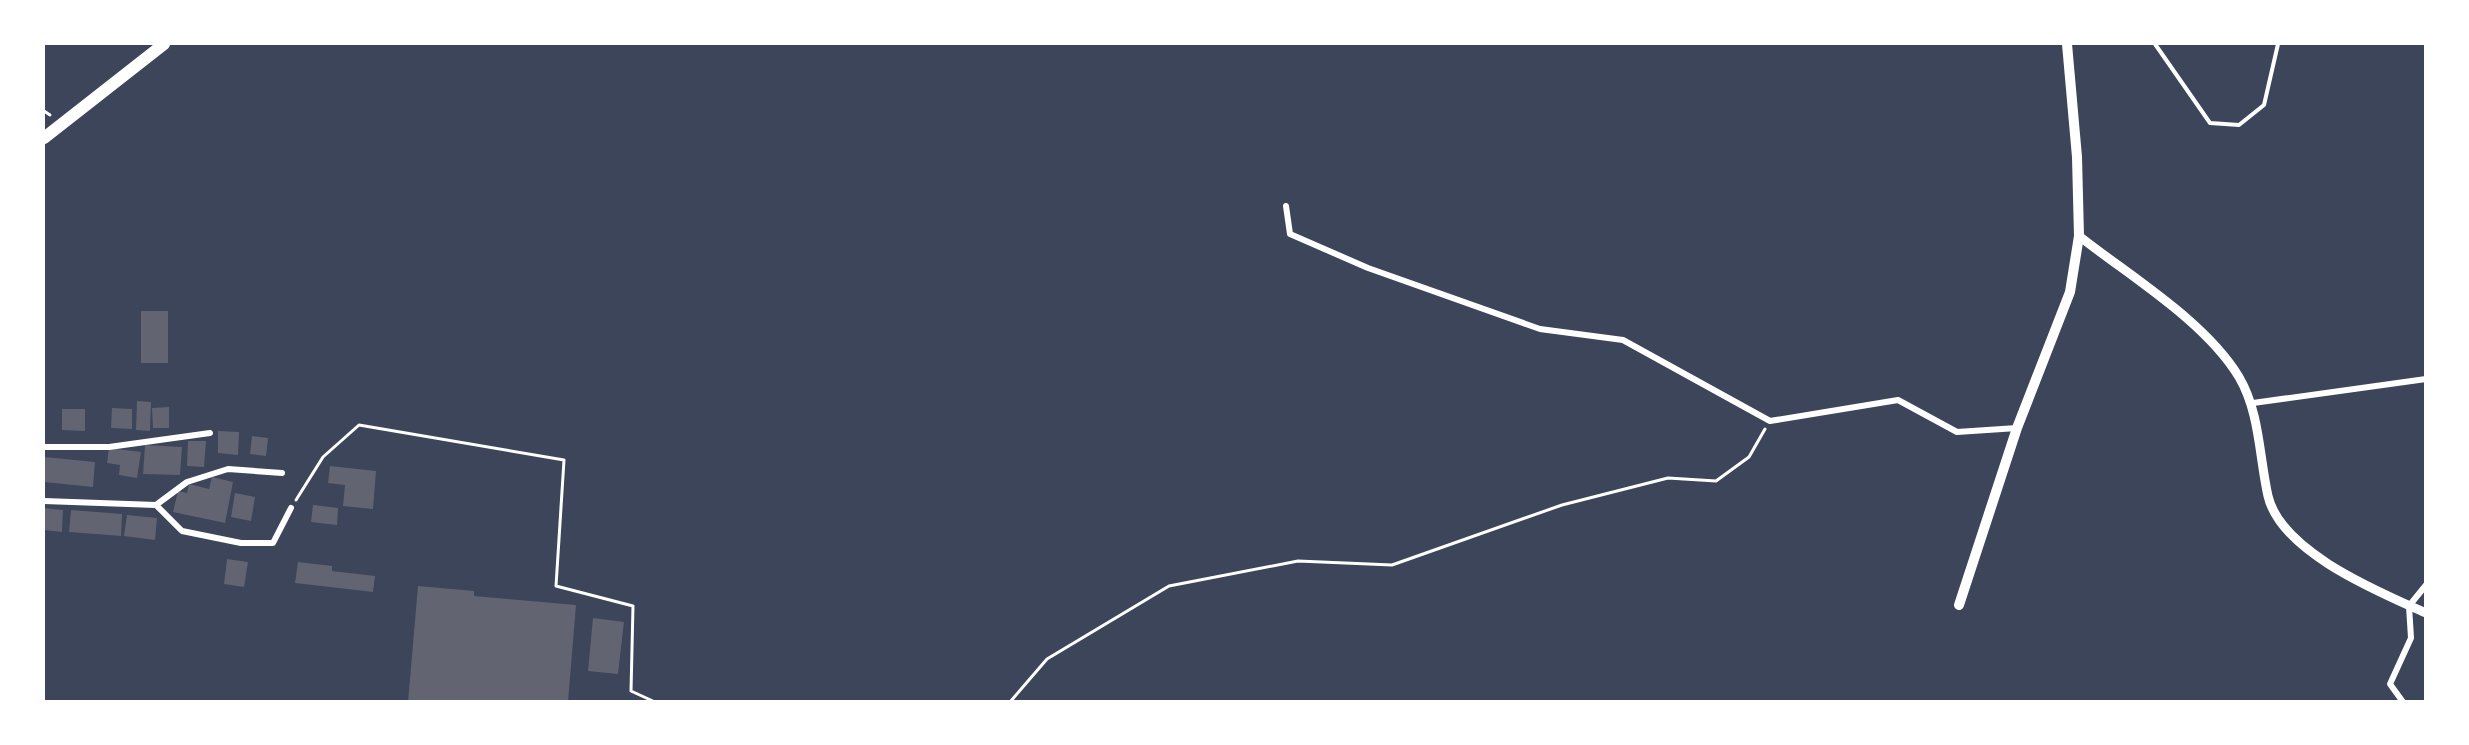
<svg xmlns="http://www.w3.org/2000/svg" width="2469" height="745" viewBox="0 0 2469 745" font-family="Ubuntu,sans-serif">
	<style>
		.green { fill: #3c4559 }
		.building { fill: #626471 }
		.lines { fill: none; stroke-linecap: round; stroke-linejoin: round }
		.path { stroke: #fff; stroke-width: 3 }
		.service { stroke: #fff; stroke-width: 4 }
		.minor { stroke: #fff; stroke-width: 6 }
		.tertiary { stroke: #fff; stroke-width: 9 }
		.secondary { stroke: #fff; stroke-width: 10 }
		.primary { stroke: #fff; stroke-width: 12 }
	</style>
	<rect width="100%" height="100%" fill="#2d3142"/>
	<!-- green -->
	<rect class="green" x="44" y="44" width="2381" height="657"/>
	<!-- building -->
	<g class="building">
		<rect x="141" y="311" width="27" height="52"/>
		<path d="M137,401L151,402L150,431L136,430Z"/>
		<path d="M169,407V428H153L152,408Z"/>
		<path d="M112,408L132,409V429L111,428Z"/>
		<path d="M62,409H85V431L62,430Z"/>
		<path d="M218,431L239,432L238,455L218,453Z"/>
		<path d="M252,436L268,438L266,456L250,454Z"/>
		<path d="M188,441H206L204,467L187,466Z"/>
		<path d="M145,445L182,447L180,475L143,474Z"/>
		<path d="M109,448L141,452L137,478L119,475L120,465L107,463Z"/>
		<path d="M44,457L95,462L93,487L44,482Z"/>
		<path d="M330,466L376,471L373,509L343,506L345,485L328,483Z"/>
		<path d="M212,477L233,482L225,523L173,512L178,491L187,493L189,484L209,489Z"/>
		<path d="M235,493L255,497L251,521L231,517Z"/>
		<path d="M313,505L338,508L337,525L311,522Z"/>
		<path d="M44,508L63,510L62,532L44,530Z"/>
		<path d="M71,510L122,514L121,536L69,532Z"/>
		<path d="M127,515L157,518L155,540L124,536Z"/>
		<path d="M227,559L248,562L244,587L224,584Z"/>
		<path d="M298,562L332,566V571L375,576L373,592L295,583Z"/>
		<path d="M418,586L474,591V596L576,605L568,702H408Z"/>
		<path d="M593,618L624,622L618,674L588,671Z"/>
	</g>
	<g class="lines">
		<!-- path -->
		<g class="path">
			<path d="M44,111L50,115"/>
			<path d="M296,500L323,457L359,425L564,460L556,586L633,606L631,691L655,702"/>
			<path d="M1010,702L1047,659L1169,586L1298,561L1392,565L1562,505L1668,478L1716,481L1749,457L1765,429"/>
		</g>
		<!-- service -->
		<path class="service" d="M2155,44L2210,123L2239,125L2264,105L2278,44"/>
		<!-- minor -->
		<g class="minor">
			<path d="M1286,206L1290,234L1368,268L1540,329L1623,340L1770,421L1898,400L1957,432L2017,428"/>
			<path d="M2253,403L2426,379"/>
			<path d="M44,447H109L210,433"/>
			<path d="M44,501L156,505L187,482L228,469L282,473"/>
			<path d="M156,505L182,531L241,543H273L291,508"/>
			<path d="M2403,702L2390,684L2411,638L2409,606L2426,585"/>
		</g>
		<!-- tertiary -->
		<path class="tertiary" d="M2079,236C2131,277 2205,321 2239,377C2260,413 2259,456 2268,496C2281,552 2379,592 2426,613"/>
		<!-- secondary -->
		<path class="secondary" d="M1959,605L2017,428L2070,292L2079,236L2077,157L2067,44"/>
		<!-- primary -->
		<path class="primary" d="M44,138L164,44"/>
	</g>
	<!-- border -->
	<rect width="2469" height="745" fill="none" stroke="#ffffff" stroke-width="90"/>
</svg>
